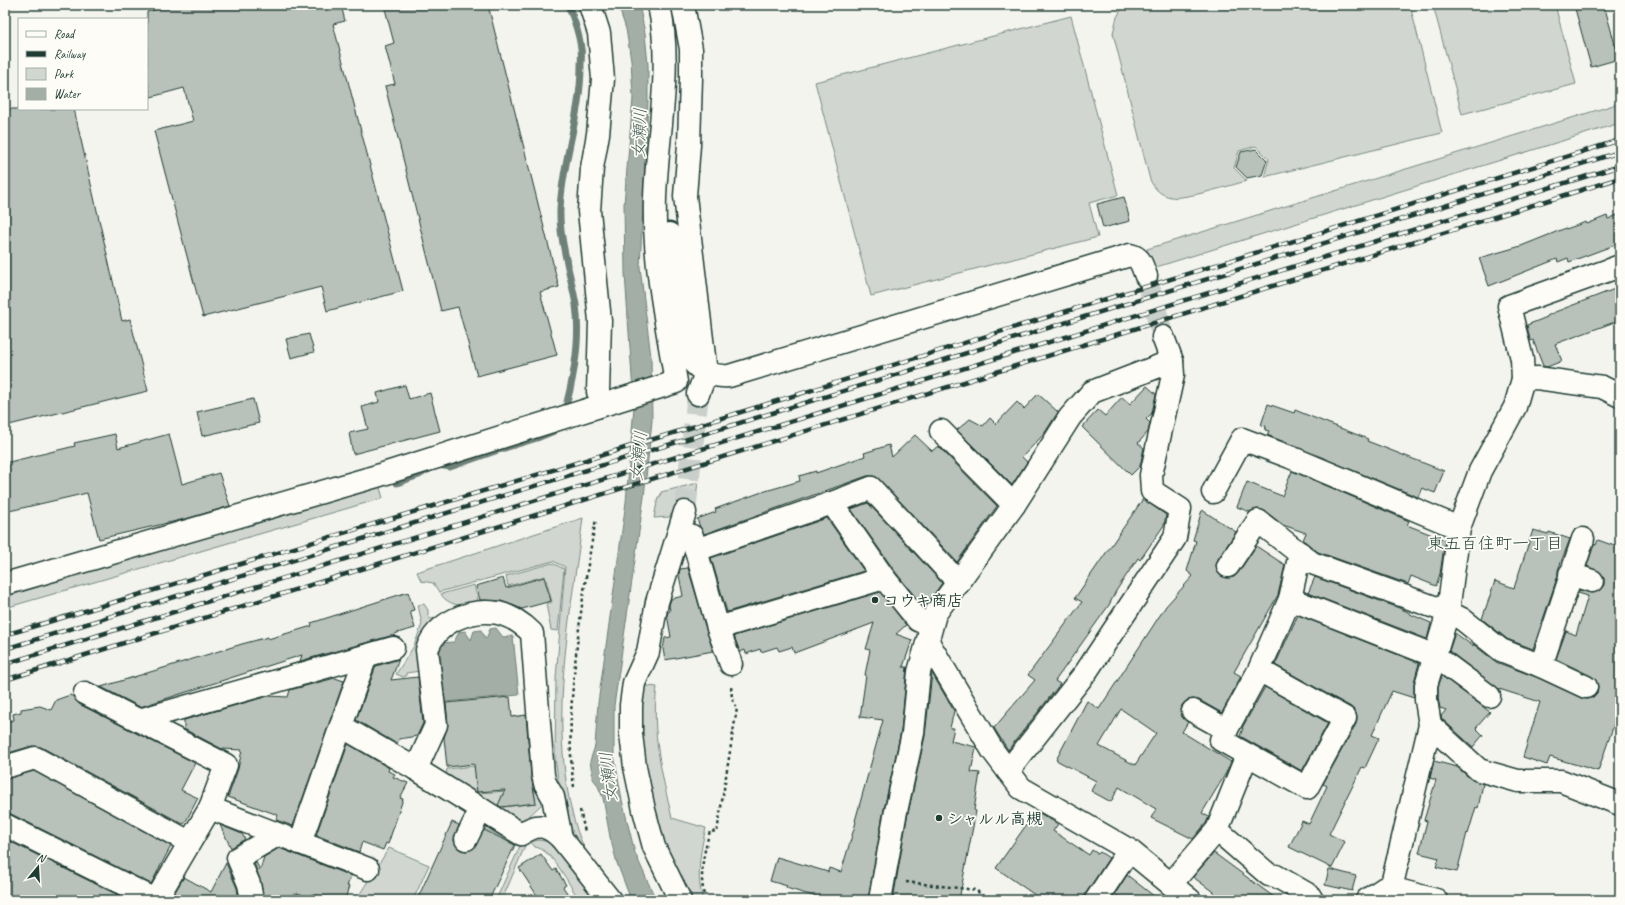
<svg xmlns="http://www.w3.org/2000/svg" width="1625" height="905" viewBox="0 0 1625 905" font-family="Caveat,'Klee One',sans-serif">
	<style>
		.green { fill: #d1d6d1; stroke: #788a82 }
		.water { fill: #a3aea7; stroke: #6e8179 }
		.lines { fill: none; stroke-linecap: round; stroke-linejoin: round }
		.stream { stroke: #6e8179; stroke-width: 7 }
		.building { fill: #b9c1bb; stroke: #1f3d34; fill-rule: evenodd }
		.minor-tunnel { stroke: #c9cfca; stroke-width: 22; stroke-dasharray: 22 11; stroke-linecap: butt }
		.minor-casing { stroke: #1f3d34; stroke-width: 25 }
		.path { stroke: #1f3d34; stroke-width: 2.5; stroke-dasharray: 3 3; stroke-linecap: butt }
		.minor { stroke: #fdfcf7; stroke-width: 22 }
		.rail-casing { stroke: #1f3d34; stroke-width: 4.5 }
		.rail { stroke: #fdfcf7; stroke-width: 3; stroke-dasharray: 9; stroke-linecap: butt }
		.poi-dot { fill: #1f3d34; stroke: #fdfcf7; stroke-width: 1.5 }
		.labels { text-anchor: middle; stroke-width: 3.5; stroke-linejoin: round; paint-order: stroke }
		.poi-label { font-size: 16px; font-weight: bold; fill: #1f3d34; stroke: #fdfcf7; text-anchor: start }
		.water-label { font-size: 17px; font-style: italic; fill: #475f56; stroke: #fdfcf7 }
		.neighbourhood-label { font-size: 17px; fill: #1f3d34; stroke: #fdfcf7 }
	</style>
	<rect width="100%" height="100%" fill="#f4f4ef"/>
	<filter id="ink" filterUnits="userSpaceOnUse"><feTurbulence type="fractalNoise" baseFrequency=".025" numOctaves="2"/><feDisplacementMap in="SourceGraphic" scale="8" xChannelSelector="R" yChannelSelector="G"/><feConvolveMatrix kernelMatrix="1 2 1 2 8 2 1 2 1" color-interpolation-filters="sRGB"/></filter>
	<g filter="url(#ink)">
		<!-- green -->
		<g class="green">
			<path d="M1124,5H1410L1442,133L1264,177L1269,159L1256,146L1239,151L1234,168L1247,181C1231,185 1184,200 1171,197C1160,195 1155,189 1150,180L1113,33L1117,17Z"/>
			<path d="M1433,5H1555L1576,84L1462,114Z"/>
			<path d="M1071,16L1118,195L1089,203L1098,237L871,296L815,82Z"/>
			<path d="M1620,103V123L1153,268L1147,249Z"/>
			<path d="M378,481L383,498L5,608V597Z"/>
			<path d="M698,483L694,508L670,515V517L654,518L658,497H660L661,492Z"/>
			<path d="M583,518C570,620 546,729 577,830C580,839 585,849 589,858L574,838L562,808L555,758L556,678L565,567L553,561L439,592L433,583L421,581L417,572Z"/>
			<path d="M552,563L564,569L558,631L551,630L546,604L552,602L545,576L508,586L506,576Z"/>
			<path d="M474,585L480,608C467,606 448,607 441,594Z"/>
			<path d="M424,604L428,610V617L431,619L441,617L420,671L406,673V676L403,677L396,674L414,646L422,624L418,605Z"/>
			<path d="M640,685L657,687C651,731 662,775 672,818L706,828C700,852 696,876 703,900H691L675,871L661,835L642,754Z"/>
			<path d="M473,766L476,771L481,775L475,776L477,793L508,791V794L501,795L503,807L536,803L534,790L513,793V791L536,788L546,800L521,824L446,775L447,769Z"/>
			<path d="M484,820L525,846L502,900H496L520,846L485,829L481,839L477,838Z"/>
			<path d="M538,840L551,842L597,900H579C570,886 552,849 535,847L531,842Z"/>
			<path d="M389,848L429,865L413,900H356Z"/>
		</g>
		<!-- water -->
		<g class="water">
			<path d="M618,5H639L645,33L648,65V102L640,267L651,357L652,421L644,497L614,706V755L622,800L635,853L656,900H631L617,863L610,837L603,798L597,784L593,779L590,761L595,746L598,703L626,502L634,407L625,274L624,204L633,98L631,60L626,29Z"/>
			<path d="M496,628L503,637L513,636L519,695L445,702L439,643L454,642L459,632L465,631L471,640L474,631L481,630L486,639L490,629Z"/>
		</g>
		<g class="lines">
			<!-- stream -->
			<g class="stream">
				<path d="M564,413C574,378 581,341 576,305C571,275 559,240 560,210C562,161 581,115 581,66C581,61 582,54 581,48C579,33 574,19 568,5"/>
				<path d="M438,465L450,467L498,450L537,438L554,431"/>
				<path d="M394,473L397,483L419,475L429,469"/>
			</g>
		</g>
		<!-- building -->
		<g class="building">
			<path d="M171,5H341L345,21L333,24L403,291L327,311L321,287L203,317L154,131L193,121L184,88L151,97L147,79V12Z"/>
			<path d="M384,5H488L559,287L540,292L557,355L477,376L458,307L441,311L385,86L395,84L385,46L394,43Z"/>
			<path d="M1574,5H1604L1619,59L1591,67Z"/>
			<path d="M5,109H74L122,321L130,319L148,391L5,426Z"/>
			<path d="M1256,149L1267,160L1262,175L1247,178L1236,167L1241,152Z"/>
			<path d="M1124,197L1130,221L1103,228L1097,204Z"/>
			<path d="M1620,214V243L1569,262L1568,258L1558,262L1557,259L1489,286L1479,258L1521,246L1566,228V229L1586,222L1587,224L1607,216L1608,219Z"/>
			<path d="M1620,287V320L1555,344L1562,361L1547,367L1543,366L1533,340L1530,341L1527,325L1547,317V316L1555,312Z"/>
			<path d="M309,334L314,352L291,358L286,339Z"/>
			<path d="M405,385L409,399L430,393L440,431L353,454L349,433L368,429L362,407L379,402L377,393Z"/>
			<path d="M1147,386L1156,394L1152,413L1146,419L1150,423L1148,432L1138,443L1144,448L1140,466L1131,475L1082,427L1098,410L1105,416L1122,397L1130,404Z"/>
			<path d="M1038,394L1058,412L1044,434L1022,457L1027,462L1012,485L957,430L970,419L983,426L990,418L996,424L1017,402L1024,409Z"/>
			<path d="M253,399L259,423L202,436L197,412Z"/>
			<path d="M1268,404L1294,413L1295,410L1312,417L1368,439L1367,441L1444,471L1435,493L1422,488L1418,497L1267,435L1269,431L1265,430L1266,426L1261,425Z"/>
			<path d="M115,434L118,448L169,434L182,484L219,473L230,506L189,518L99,539L87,493L5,512V463L75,446L74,443Z"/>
			<path d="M915,435L932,451L938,446L997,506L957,562L880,480L873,476H867L704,534L700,527L697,519L716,512L715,509L762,492L800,481L799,476L816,471V473L865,456L864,453L889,445L892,457Z"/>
			<path d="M1292,471L1409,521L1407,525L1445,540L1440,574L1436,586L1411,576L1408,584L1318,552L1303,540L1306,533L1283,525L1265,511L1259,509L1253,510L1250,512L1237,507L1247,482L1282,496Z"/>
			<path d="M1143,499L1166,515L1164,525L1140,560L1138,558L1116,591L1109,605L1055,681L1060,684L1008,750L994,728L1035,680L1028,675L1082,602L1075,598Z"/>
			<path d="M868,503L942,583L924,608L894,570L851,509Z"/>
			<path d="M1202,510L1236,532L1218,559L1216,565L1217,571L1221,576L1227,578L1234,577L1238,573L1256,546L1285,565L1278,595L1234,672L1241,676L1222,713L1199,700L1193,699L1187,700L1182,705L1181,712L1182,717L1188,722L1182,732L1231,762L1226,773L1202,813L1209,817L1206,823L1193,839L1151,818L1156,809L1119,787L1111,802L1091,791L1096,781L1056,760L1087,701L1099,709L1166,606L1193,576L1187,571L1196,541L1193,540ZM1121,709L1156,733L1135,765L1099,746Z"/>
			<path d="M827,518L864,571L727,612L711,558Z"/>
			<path d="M1533,530L1548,534L1549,532L1570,539L1558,570V575L1533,649L1507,639L1482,619L1495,581L1514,588Z"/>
			<path d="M1598,540L1620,548V707L1598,771L1550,757L1547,765L1523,757L1540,702L1499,689L1449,651L1455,633L1473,646V644L1496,662L1536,677L1581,698L1587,699L1593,697L1597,693L1598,686L1596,680L1591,676L1556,659L1566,631L1576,635L1588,596L1578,593L1579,590L1594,593L1600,590L1604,585V579L1601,573L1587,566L1594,544L1596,545Z"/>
			<path d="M688,568L713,651L665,660L663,649L665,638L671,637L667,615L668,612L670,611L669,605L671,599L683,596L679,575L680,569Z"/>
			<path d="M544,577L551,601L522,609L501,601L480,600L476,586L503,578L506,588Z"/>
			<path d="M1315,577L1399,608L1410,613V614L1431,623L1427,639L1308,593Z"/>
			<path d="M408,592L414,610L410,611L415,628L394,634L395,636H390L300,661L302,655L140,707L101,687L242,644L268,637V639L312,626L311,623Z"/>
			<path d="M880,592L906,625L896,634L912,640L903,667H907L901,731L883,814L868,900H827L786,888L787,886L770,881L777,857L828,872L829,868L841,872L856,822L855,821L883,720L860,717L866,675H865L870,650L866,649L874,623L794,653L792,647L779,651L777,647L761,652L760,649L746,654L745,650L740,652L734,636Z"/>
			<path d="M1298,615L1419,663L1414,682V698L1392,691L1372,735L1379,738L1365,768L1362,767L1329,834L1345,842L1332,868L1289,847L1302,821L1309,824L1327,786L1323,784L1356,724L1357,717L1355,711L1351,707L1275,665Z"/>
			<path d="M399,659L391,680L418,677L423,723L417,736L399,739L397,744L356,720L376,666Z"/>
			<path d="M932,673L954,711L950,728H954L951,741L976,747L971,772L980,773L974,810L976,811L959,900H893L907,818L925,736Z"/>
			<path d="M1442,676L1490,712L1476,728L1483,735L1473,747L1442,719L1441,716L1446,710L1440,708L1438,699V687Z"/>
			<path d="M335,678L344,681L293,826L276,820L278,815L228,797L238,769L242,750L222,749L184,729V720L268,696L288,697L290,690Z"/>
			<path d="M1265,687L1328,723L1302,771L1240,736L1243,728H1242Z"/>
			<path d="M70,695L74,697L79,704L195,763L181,790L198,798L185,823L183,824L41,747L32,746L5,754V722L14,720L13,714L21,712V709L40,706L51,710L56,700Z"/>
			<path d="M510,697L512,717L526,715L531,776L536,803L501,807L498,805L505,790L477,792L474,764L447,767L444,738L448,724L446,703Z"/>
			<path d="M348,744L389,768L388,771L395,774L393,777L408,783L400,798L403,799L388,844L386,843L383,850L362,842L359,852L316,835Z"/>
			<path d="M1434,761L1457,767L1471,779L1483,784L1478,808L1476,807L1468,834L1467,833L1457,872L1436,867L1439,858L1419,853L1427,821L1424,820L1436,780L1430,778Z"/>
			<path d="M34,771L171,846L151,884L11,814L5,813V779Z"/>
			<path d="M1036,811L1058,824L1053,831L1089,855L1092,850L1098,854L1100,852L1109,858L1086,893L1084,900H1042L996,868Z"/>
			<path d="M452,822L459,825L454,840L456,846L461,850L467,851L473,849L484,830L515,845L489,900H417Z"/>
			<path d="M220,825L242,834L245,839L231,848Z"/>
			<path d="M5,839L128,900H5Z"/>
			<path d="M279,848L351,876L347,886H349L345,900H329L312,894L311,898L297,893V895L294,894L293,900H264L261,882L254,863L256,862L260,870L264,857Z"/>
			<path d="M1214,853L1278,900H1224L1193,877Z"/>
			<path d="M541,854L553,871L556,869L566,885L563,887L572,900H540L519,868Z"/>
			<path d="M226,863L237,888L239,900H170L184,877L211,892Z"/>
			<path d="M1329,869L1356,876L1352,891L1325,885Z"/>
			<path d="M1127,875L1159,900H1123L1115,894Z"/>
		</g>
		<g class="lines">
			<!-- minor-tunnel -->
			<g class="minor-tunnel">
				<path d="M1146,276L1163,337"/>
				<path d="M685,512L698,394"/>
			</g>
			<!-- minor casing -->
			<g class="minor-casing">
				<g id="minor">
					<path d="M590,5L599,33L603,79L598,134L592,168L589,211L600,321L598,392"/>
					<path d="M683,5L691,49V78L689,145L685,196L706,373L698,394"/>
					<path d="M669,234L689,348"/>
					<path d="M692,361C702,373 714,377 729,376L1130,255C1141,257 1142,266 1146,276"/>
					<path d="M1523,379L1522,359L1509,306L1620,266"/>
					<path d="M941,431L1014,505"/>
					<path d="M1213,492L1242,439L1290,457L1459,528"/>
					<path d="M832,503L871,488L959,583"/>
					<path d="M692,536L718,628L884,578"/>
					<path d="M696,550L832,503L884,578L918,620L931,626"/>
					<path d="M1228,566L1258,521L1312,563L1448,612L1462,619L1501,650L1541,666L1586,687"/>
					<path d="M1570,574L1592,581"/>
					<path d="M5,584L377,476L676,382C666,321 653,260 655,198C657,133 673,70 659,5"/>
					<path d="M1290,599L1435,656L1489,696"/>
					<path d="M718,628L731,664"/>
					<path d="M928,642L993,751L1021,788L1129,850L1190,900"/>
					<path d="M366,656L341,726L416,769L521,834C538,823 546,824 561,838L610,900"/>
					<path d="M1541,666L1583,539"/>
					<path d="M1259,670L1345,718L1307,788L1221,740L1259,670L1290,599L1300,553"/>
					<path d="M85,693L226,765L210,808L156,900"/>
					<path d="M1193,711L1227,730"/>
					<path d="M139,720L393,648"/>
					<path d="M1430,725L1479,770L1518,781H1561L1620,804"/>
					<path d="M5,767L35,758L189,842"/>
					<path d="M416,769L436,725L427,650C436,622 470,608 498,613C511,616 523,624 532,633L543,775L545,783L553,797L561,838"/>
					<path d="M1008,771L1086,672L1175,538L1180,509L1152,491L1151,475L1173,375L1172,361L1163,337"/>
					<path d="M210,808L368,869"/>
					<path d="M5,825L156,900"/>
					<path d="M1217,830L1269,875L1276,876L1309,895L1312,900"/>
					<path d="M466,839L481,809"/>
					<path d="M300,843L341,726"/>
					<path d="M1171,884L1217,830L1247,755"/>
					<path d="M1394,889L1393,880L1430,725L1426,700V685L1448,612L1459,528L1480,471L1515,407L1523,379L1537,378L1602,387L1620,396"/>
					<path d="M252,900L249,884L238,858L277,835"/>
					<path d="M680,900L654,847L644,810L635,767L631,734V705L634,683L648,652L657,602L685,512"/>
					<path d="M880,900L895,816L913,733L919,672L935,614L1014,505L1070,417L1092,392L1172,361"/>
					<path d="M1096,900L1129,850"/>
					<path d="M1367,900L1385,888L1394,889L1436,900"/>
				</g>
			</g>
			<!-- path -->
			<g class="path">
				<path d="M574,787C567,739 572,693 577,645C582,602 588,561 596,519"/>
				<path d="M580,810L585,832"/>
				<path d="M906,882L976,890L987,900"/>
				<path d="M705,900C699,876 703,854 710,831L717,832L737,708L732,699L731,685"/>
			</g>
			<!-- minor -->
			<use href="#minor" class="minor"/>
			<!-- rail casing -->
			<g class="rail-casing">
				<g id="rail">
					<path d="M5,635L586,460L1620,140"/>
					<path d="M5,649L1620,152"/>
					<path d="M5,664L1620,166"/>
					<path d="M5,680L1620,178"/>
				</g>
			</g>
			<!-- rail -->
			<use href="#rail" class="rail"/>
		</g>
	</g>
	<!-- markers -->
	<g class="poi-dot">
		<circle cx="875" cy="600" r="4"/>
		<circle cx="939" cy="818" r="4"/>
	</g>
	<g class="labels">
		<!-- poi labels -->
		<g class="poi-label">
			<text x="883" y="606">コウキ商店</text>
			<text x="947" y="824">シャルル高槻</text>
		</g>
		<!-- water labels -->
		<g class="water-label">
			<text transform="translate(639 133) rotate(-88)" y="6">女瀬川</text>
			<text transform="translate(638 456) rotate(-84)" y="6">女瀬川</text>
			<text transform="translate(608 777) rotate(-96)" y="6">女瀬川</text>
		</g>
		<!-- neighbourhood labels -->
		<g class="neighbourhood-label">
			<text x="1495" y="549">東五百住町一丁目</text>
		</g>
	</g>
	<!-- margin -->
	<rect width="1625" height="905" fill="none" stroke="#fdfcf7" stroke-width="20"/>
	<rect x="10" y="10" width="1605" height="885" fill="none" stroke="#1f3d34" stroke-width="1.5" filter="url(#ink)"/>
	<!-- legend -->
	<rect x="18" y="18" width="130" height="92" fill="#fdfcf7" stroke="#a4b0a9"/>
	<rect x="26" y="31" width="20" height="6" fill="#fdfcf7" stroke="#a4b0a9"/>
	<text x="54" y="38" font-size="12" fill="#1f3d34">Road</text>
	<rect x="26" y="51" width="20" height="6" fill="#1f3d34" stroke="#a4b0a9"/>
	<text x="54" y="58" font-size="12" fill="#1f3d34">Railway</text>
	<rect x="26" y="68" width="20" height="12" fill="#d1d6d1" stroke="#a4b0a9"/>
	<text x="54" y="78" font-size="12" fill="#1f3d34">Park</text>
	<rect x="26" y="88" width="20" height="12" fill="#a3aea7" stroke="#a4b0a9"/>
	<text x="54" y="98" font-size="12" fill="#1f3d34">Water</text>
	<!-- north arrow -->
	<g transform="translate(38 867) rotate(18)" stroke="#fdfcf7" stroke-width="3" paint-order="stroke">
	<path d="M0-3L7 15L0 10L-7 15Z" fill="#1f3d34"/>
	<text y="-6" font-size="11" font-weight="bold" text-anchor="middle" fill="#1f3d34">N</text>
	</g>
</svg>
